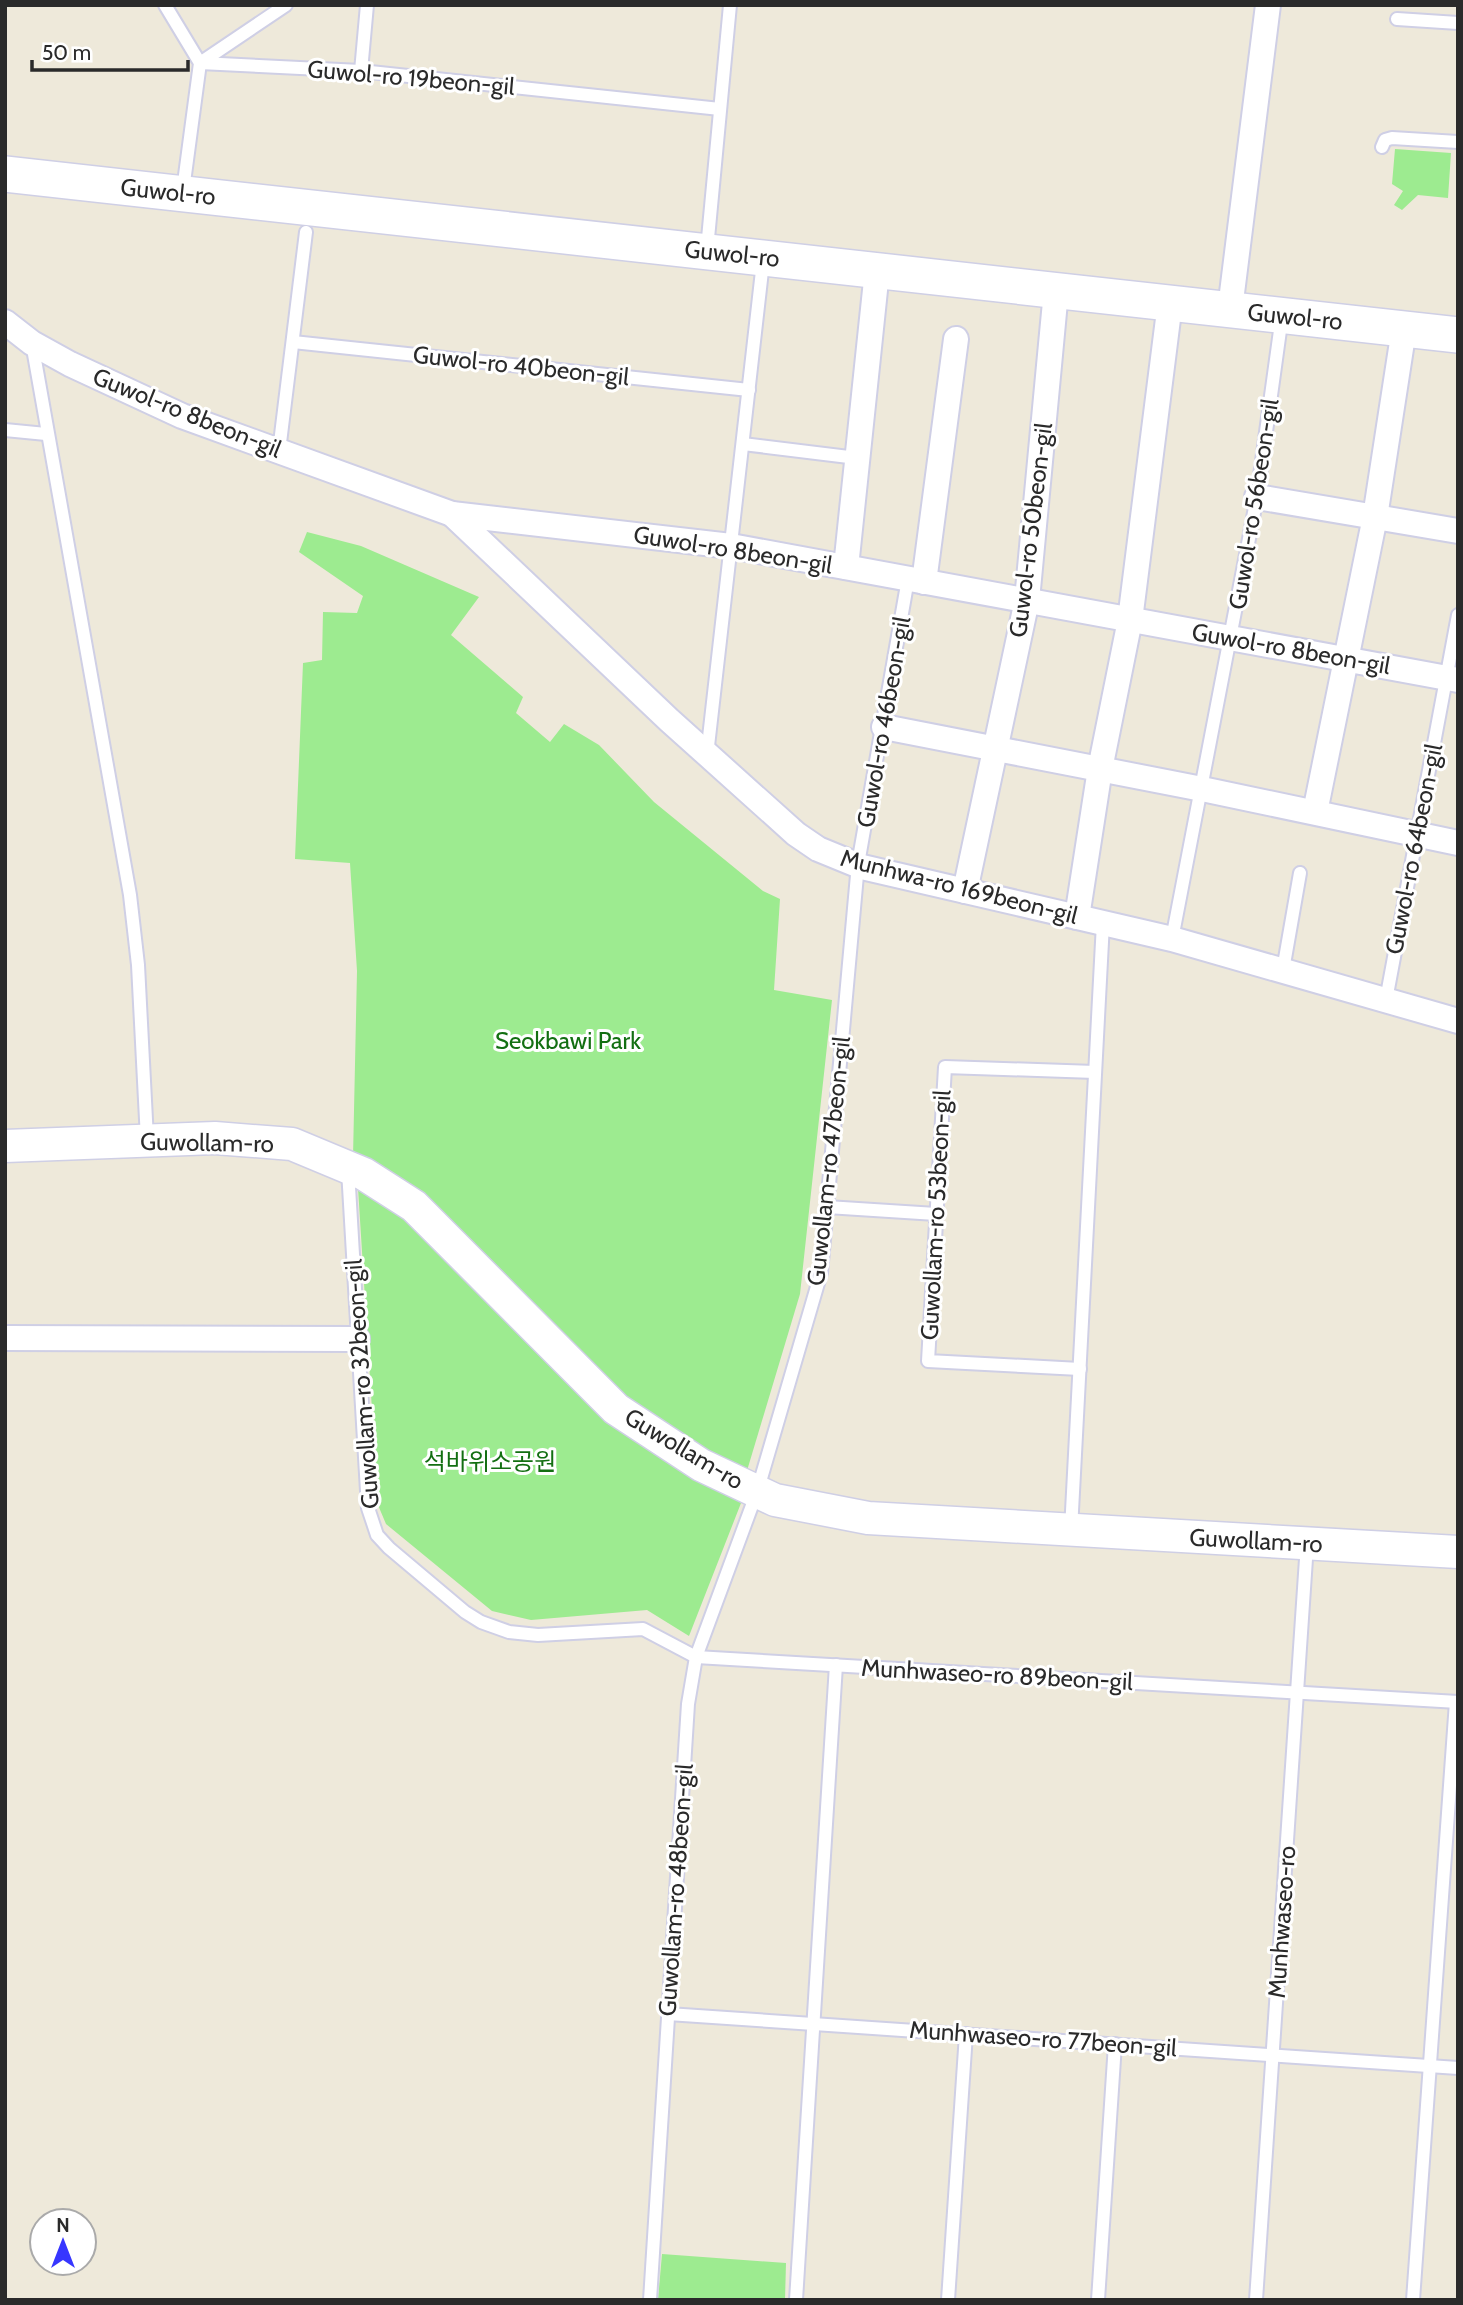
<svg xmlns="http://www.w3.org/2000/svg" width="1463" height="2305" viewBox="0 0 1463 2305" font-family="Cabin,'Noto Sans KR',sans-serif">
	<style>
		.green { fill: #9deb90 }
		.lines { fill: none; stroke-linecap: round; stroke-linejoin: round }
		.service-casing { stroke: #cfcfe5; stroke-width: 16 }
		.minor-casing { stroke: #cfcfe5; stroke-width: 28 }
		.tertiary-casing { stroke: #cfcfe5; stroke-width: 35 }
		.secondary-casing { stroke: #cfcfe5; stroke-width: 38 }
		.service { stroke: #fff; stroke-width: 12 }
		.minor { stroke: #fff; stroke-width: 24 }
		.tertiary { stroke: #fff; stroke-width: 32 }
		.secondary { stroke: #fff; stroke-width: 35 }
		.labels { text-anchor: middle; stroke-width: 6; stroke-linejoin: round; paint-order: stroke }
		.street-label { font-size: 24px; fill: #2a2a2a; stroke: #fff }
		.park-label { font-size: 24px; fill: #136f12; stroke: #fff }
	</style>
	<rect width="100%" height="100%" fill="#eee9da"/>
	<!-- green -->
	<g class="green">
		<path d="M1395,149L1451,153L1448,198L1418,195L1402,210L1394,205L1403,191L1392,184Z"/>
		<path d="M307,532L361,546L479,597L451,635L523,697L516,713L550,742L564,724L599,745L654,802L763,891L780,899L774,990L832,1000L800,1294L746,1474L617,1395L353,1157L357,971L350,863L295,859L303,663L322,660L323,612L357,613L363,596L299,552Z"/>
		<path d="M358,1188L406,1216L743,1498L689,1636L647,1610L531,1620L492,1611L386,1524L378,1505Z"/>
		<path d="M662,2254L786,2263L785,2300H658Z"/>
	</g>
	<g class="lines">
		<!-- service casing -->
		<g class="service-casing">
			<g id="service">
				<path d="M165,5L200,63L183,190"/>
				<path d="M1397,19L1458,23"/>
				<path d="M200,63L361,71L720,109"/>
				<path d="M200,63L286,5"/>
				<path d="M361,71L367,5"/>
				<path d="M1382,147L1385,140L1392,138L1458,142"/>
				<path d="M707,249L730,5"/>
				<path d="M293,342L749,390"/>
				<path d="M32,343L130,895L138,965L147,1139"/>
				<path d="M5,430L46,434"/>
				<path d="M743,444L857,458"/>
				<path d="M279,451L306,232"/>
				<path d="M707,755L763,262"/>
				<path d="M1172,939L1257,497L1282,316"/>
				<path d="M1283,970L1300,873"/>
				<path d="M1386,1000L1458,615"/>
				<path d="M348,1170L368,1508L377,1535L389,1548L465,1612L481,1622L509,1632L538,1635L643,1629L696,1657L1458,1702"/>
				<path d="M827,1207L936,1214"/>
				<path d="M1080,1369L928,1361L945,1067L1095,1072"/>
				<path d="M1071,1530L1103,923"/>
				<path d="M668,2014L1458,2068"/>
				<path d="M650,2300L688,1704L696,1657L757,1492L821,1273L858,864L908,579"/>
				<path d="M796,2300L836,1665"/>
				<path d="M948,2300L966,2034"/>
				<path d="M1098,2300L1115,2044"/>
				<path d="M1256,2300L1307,1544"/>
				<path d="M1413,2300L1456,1702"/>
			</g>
		</g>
		<!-- minor casing -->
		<g class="minor-casing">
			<g id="minor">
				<path d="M1230,309L1268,5"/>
				<path d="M5,322L32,343L70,364L182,416L452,514L731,546L1458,680"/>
				<path d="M1257,497L1458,531"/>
				<path d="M452,514L669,720L796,834L818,849L862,867L1172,939L1458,1021"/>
				<path d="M846,567L877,271"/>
				<path d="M924,582L956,339"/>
				<path d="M884,727L1202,789L1458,843"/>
				<path d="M1315,812L1375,517L1404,329"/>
				<path d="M965,891L1027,600L1056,291"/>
				<path d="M1077,917L1100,769L1130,620L1170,303"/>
				<path d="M5,1338L357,1339"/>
			</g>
		</g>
		<!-- tertiary casing -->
		<g class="tertiary-casing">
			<path id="tertiary" d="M5,1146L215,1138L292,1144L364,1174L414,1206L616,1409L701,1465L775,1500L868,1518L1458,1552"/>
		</g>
		<!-- secondary casing -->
		<g class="secondary-casing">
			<path id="secondary" d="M5,174L1458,335"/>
		</g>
		<!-- service -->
		<use href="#service" class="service"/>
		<!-- minor -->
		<use href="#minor" class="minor"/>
		<!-- tertiary -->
		<use href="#tertiary" class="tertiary"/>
		<!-- secondary -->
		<use href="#secondary" class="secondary"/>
	</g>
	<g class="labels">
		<!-- street labels -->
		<g class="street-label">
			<text transform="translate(411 78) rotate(5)" y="8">Guwol-ro 19beon-gil</text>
			<text transform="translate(168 192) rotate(6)" y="8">Guwol-ro</text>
			<text transform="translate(732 254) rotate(6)" y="8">Guwol-ro</text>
			<text transform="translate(1295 317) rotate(6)" y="8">Guwol-ro</text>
			<text transform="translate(521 366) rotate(6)" y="8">Guwol-ro 40beon-gil</text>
			<text transform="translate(187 413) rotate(22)" y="8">Guwol-ro 8beon-gil</text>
			<text transform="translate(1254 504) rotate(-81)" y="8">Guwol-ro 56beon-gil</text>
			<text transform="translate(1031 530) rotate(-83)" y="8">Guwol-ro 50beon-gil</text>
			<text transform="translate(733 550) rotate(9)" y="8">Guwol-ro 8beon-gil</text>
			<text transform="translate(1291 649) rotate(10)" y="8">Guwol-ro 8beon-gil</text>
			<text transform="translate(884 722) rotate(-80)" y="8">Guwol-ro 46beon-gil</text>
			<text transform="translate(1414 849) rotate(-79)" y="8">Guwol-ro 64beon-gil</text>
			<text transform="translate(959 887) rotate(14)" y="8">Munhwa-ro 169beon-gil</text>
			<text transform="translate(207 1143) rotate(1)" y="8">Guwollam-ro</text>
			<text transform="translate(829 1161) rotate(-84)" y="8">Guwollam-ro 47beon-gil</text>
			<text transform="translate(936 1215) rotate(-87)" y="8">Guwollam-ro 53beon-gil</text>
			<text transform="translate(362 1384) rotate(-94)" y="8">Guwollam-ro 32beon-gil</text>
			<text transform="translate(684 1449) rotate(31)" y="8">Guwollam-ro</text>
			<text transform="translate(1256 1541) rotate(3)" y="8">Guwollam-ro</text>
			<text transform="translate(997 1675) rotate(3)" y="8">Munhwaseo-ro 89beon-gil</text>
			<text transform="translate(676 1890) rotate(-86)" y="8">Guwollam-ro 48beon-gil</text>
			<text transform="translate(1282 1922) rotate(-86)" y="8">Munhwaseo-ro</text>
			<text transform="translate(1043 2039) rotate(4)" y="8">Munhwaseo-ro 77beon-gil</text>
		</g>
		<!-- park labels -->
		<g class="park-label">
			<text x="568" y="1049">Seokbawi Park</text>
			<text x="490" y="1470">석바위소공원</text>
		</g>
	</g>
	<!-- border -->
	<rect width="1463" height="2305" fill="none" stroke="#2a2a2a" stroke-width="14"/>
	<!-- north arrow -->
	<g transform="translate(63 2242)"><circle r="33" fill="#ffffff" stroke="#aaaaaa" stroke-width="2"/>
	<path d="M0-5L12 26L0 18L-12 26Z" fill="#3736ff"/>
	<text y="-10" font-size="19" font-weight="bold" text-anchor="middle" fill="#2a2a2a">N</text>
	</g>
	<!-- scale -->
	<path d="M32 60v10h156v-10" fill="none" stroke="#2a2a2a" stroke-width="3.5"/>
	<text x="42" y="60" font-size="21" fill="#2a2a2a" stroke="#ffffff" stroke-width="5" paint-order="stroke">50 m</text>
</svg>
